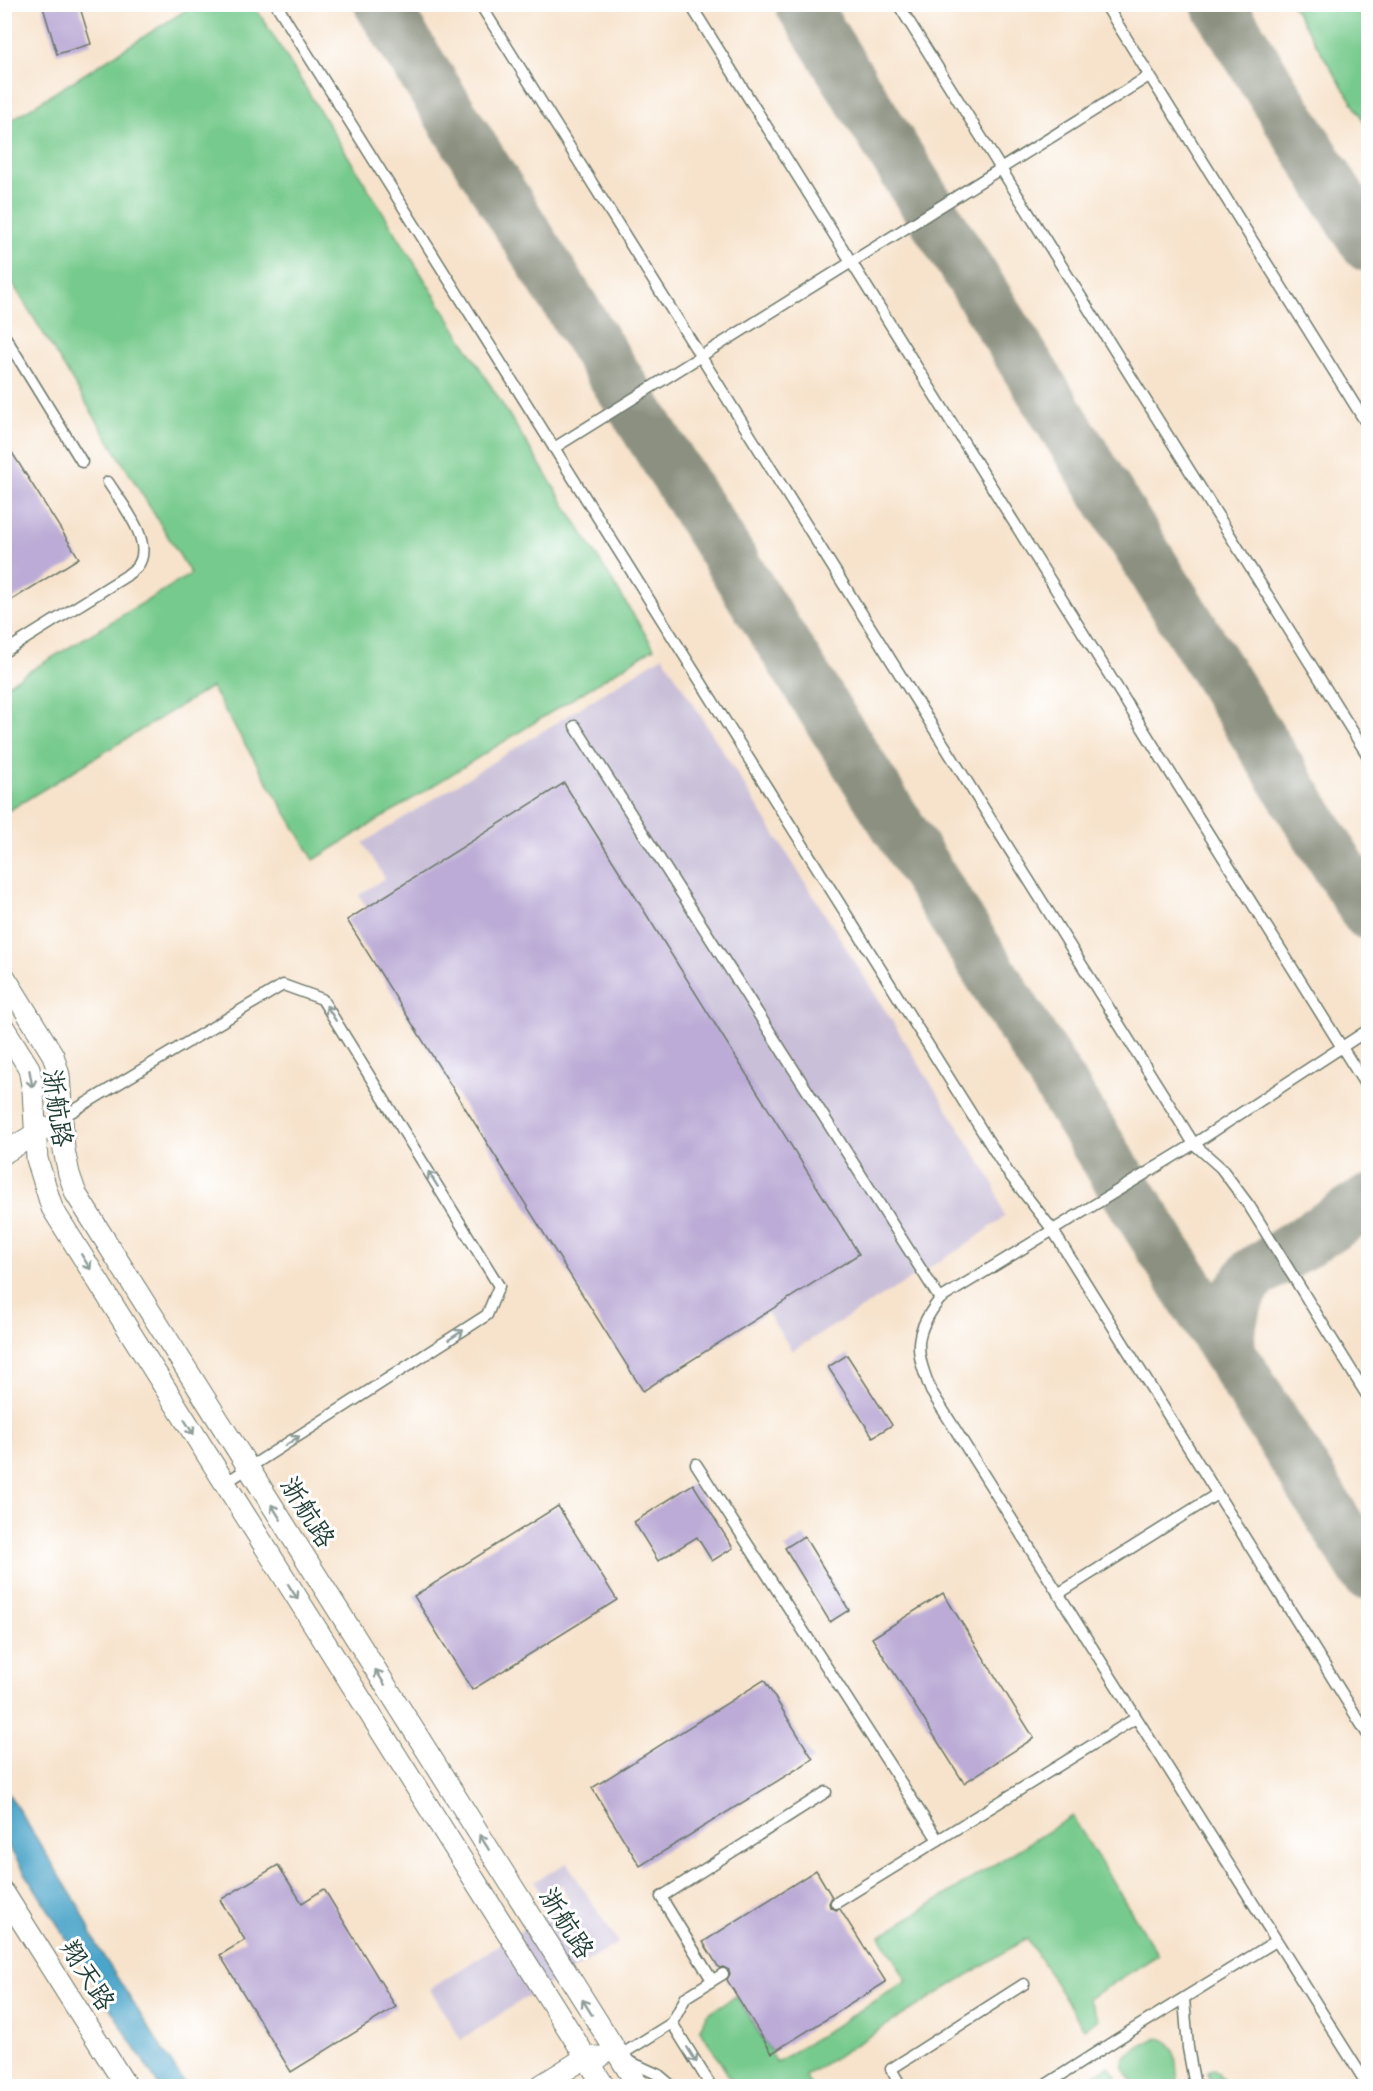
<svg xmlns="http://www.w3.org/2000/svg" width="1373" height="2091" viewBox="0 0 1373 2091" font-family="'Indie Flower','LXGW WenKai TC',sans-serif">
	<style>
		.industrial { fill: #c9bfd8 }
		.green { fill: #77ca8d; stroke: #4b8460; stroke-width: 1.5 }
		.water { fill: #4ca4c9; stroke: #36707e; stroke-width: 1.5 }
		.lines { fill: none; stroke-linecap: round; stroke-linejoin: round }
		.taxiway { stroke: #8b9080; stroke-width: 54 }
		.building { fill: #bbabd6 }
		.service-casing { stroke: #6b7769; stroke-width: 13 }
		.minor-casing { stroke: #6b7769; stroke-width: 23 }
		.service { stroke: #fff; stroke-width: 10 }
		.minor { stroke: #fff; stroke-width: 21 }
		.oneway { stroke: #8f9e9a }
		.labels { text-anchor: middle; stroke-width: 6; stroke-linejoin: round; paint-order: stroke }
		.street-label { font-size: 26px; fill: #1f3d34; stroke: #fff }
	</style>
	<rect width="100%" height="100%" fill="#fff"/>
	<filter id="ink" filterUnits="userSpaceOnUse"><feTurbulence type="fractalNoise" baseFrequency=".0167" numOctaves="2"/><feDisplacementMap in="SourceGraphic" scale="12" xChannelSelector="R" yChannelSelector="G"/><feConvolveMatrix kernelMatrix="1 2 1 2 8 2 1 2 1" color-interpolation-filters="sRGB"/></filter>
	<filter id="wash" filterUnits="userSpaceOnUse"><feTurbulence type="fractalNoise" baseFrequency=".008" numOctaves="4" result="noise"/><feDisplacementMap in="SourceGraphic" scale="24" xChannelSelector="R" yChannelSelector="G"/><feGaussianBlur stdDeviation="1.35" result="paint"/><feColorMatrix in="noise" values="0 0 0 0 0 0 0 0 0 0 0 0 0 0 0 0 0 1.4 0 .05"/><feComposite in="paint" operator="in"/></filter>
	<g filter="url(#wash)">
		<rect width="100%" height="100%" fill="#f7e3cc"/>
		<!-- industrial -->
		<g class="industrial">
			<path d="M663,656L993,1182L1004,1217L968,1244L792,1351L767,1312L643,1391L347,920L367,908L359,895L385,878L363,843Z"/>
			<path d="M567,1863L618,1943L519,2002L461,2040L430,1989L569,1900L561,1884L541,1894L535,1881Z"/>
		</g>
		<!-- green -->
		<g class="green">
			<path d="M194,5H254L654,648L314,860L211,687L5,813V686L191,574L5,271V124Z"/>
			<path d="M1292,5H1368V128Z"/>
			<path d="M1072,1816L1158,1955L1088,1999L1099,2019L1084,2029L1027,1938L805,2076L811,2086H735L700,2029L707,2014L736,1996L777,2062L907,1981L880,1936Z"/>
			<path d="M1156,2038C1181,2038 1174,2069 1179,2086H1136C1132,2080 1124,2072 1123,2065C1120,2054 1148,2043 1156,2038Z"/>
			<path d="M1109,2066L1122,2086H1076Z"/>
			<path d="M1214,2070L1219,2074L1227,2086H1210L1208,2071Z"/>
		</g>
		<!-- water -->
		<path class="water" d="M5,1788L80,1908L97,1946L186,2086H159L5,1841Z"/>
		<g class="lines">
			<!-- taxiway -->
			<g class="taxiway">
				<path d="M381,4L1368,1574"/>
				<path d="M802,4L1368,913"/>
				<path d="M1218,4L1368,245"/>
				<path d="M1229,1353L1228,1331L1233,1311L1239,1294L1253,1274L1368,1202"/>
			</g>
		</g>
		<g id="blocks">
			<!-- building -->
			<g class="building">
				<path d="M42,4H79L91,44L57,54Z"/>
				<path d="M4,440L79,558L4,605Z"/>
				<path d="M564,783L859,1254L643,1391L347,920Z"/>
				<path d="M847,1355L892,1425L873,1437L828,1367Z"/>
				<path d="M693,1484L733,1548L712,1561L697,1537L658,1561L634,1522Z"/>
				<path d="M558,1506L617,1600L472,1690L414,1596Z"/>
				<path d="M804,1536L849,1610L830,1622L785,1548Z"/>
				<path d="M943,1593L1034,1738L964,1783L872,1638Z"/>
				<path d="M764,1680L813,1759L640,1866L592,1788Z"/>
				<path d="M278,1865L302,1903L324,1889L396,2007L291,2072L220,1955L245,1940L220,1900Z"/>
				<path d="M816,1870L832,1897L829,1903L830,1907L836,1910L840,1909L886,1982L772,2053L727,1980L730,1974L729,1970L723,1967L719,1968L703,1942Z"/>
			</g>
		</g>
	</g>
	<g filter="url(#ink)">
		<use href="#blocks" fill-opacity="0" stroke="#6b7769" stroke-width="1.5"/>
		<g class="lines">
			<!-- service casing -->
			<g class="service-casing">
				<g id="service">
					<path d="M276,4L1009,1174L1052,1229L1368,1735"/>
					<path d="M480,4L1194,1144L1221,1168L1250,1207L1368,1397"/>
					<path d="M690,4L1368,1089"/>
					<path d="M898,4L1368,756"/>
					<path d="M1105,4L1368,426"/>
					<path d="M4,335L82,462"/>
					<path d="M554,448L1149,76"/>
					<path d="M4,652L126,576C129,573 134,570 137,567C156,543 121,503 108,482"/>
					<path d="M575,726L940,1299"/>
					<path d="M63,1117L283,985L322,999L499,1286L487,1315L225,1483"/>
					<path d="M696,1464L938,1840"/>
					<path d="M1058,1594L1217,1494"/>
					<path d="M836,1903L1136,1718"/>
					<path d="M712,1980L661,1897L826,1792"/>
					<path d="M1184,1999L1188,2048L1195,2086"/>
					<path d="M672,2023L711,2086"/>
					<path d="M619,2056L672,2023L686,1997L723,1974"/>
					<path d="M624,2059L659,2075L672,2086"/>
					<path d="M901,2086L891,2069L1024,1984"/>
					<path d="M1044,2086L1116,2040L1276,1941"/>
					<path d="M1368,2086L931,1391C915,1350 912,1335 940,1299L1194,1144L1368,1030"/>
				</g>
			</g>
			<!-- minor casing -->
			<g class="minor-casing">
				<g id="minor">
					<path d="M4,976L53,1055L59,1075L64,1150L69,1174L76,1194L638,2086"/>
					<path d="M4,1028L29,1068L33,1091L37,1159L52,1208L604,2086"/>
					<path d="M4,1153L45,1128"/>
					<path d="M4,1893L126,2086"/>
					<path d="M540,2086L585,2058L600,2057"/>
				</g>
			</g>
			<!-- service -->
			<use href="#service" class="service"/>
			<!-- minor -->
			<use href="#minor" class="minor"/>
		</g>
		<!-- one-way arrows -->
		<defs><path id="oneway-shaft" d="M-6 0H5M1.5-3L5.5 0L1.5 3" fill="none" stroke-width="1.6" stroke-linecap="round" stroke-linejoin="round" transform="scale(1.5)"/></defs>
		<g class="oneway">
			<use href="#oneway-shaft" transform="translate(331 1013) rotate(-122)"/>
			<use href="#oneway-shaft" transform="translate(31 1079) rotate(80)"/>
			<use href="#oneway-shaft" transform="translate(433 1179) rotate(-122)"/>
			<use href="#oneway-shaft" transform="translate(86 1262) rotate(58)"/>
			<use href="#oneway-shaft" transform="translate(456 1335) rotate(-33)"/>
			<use href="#oneway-shaft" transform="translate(189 1427) rotate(58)"/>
			<use href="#oneway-shaft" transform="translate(292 1441) rotate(-33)"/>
			<use href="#oneway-shaft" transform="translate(276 1512) rotate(-122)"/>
			<use href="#oneway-shaft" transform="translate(293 1592) rotate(58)"/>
			<use href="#oneway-shaft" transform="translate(380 1677) rotate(-122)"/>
			<use href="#oneway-shaft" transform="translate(484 1842) rotate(-122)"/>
			<use href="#oneway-shaft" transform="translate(587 2007) rotate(-122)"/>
			<use href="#oneway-shaft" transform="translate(692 2055) rotate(58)"/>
		</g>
	</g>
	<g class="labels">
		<!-- street labels -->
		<g class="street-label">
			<text transform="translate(58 1108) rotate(82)" y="9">浙航路</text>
			<text transform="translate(308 1512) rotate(58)" y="9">浙航路</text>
			<text transform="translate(567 1923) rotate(58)" y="9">浙航路</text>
			<text transform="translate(88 1975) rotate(58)" y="9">翔天路</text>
		</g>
	</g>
	<!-- margin -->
	<rect width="1373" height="2091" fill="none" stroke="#fff" stroke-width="24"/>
</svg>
